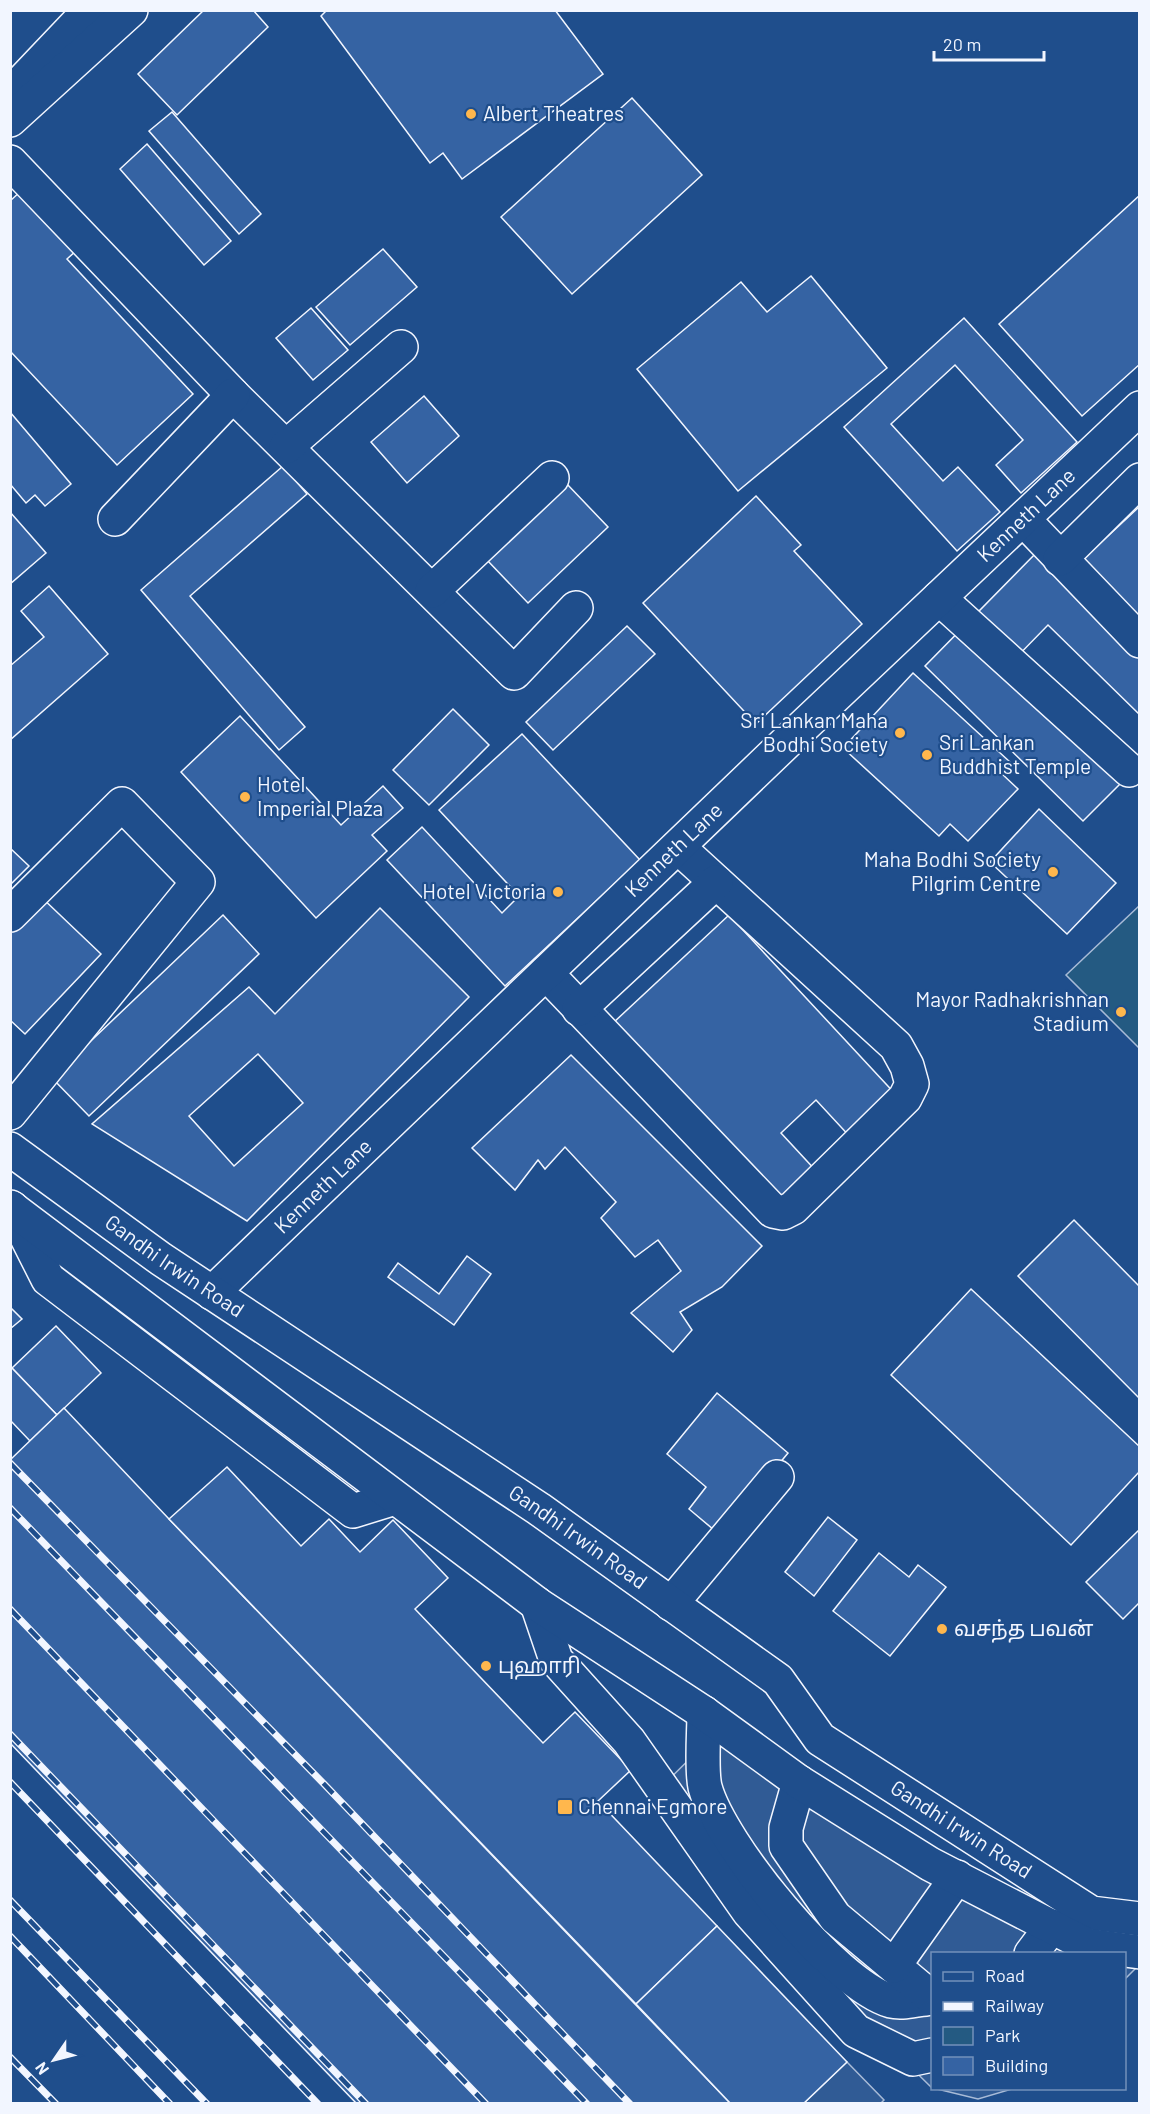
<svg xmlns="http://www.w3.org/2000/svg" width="1150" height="2114" viewBox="0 0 1150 2114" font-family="Barlow,'Noto Sans Tamil',sans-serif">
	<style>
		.green { fill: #245a82; stroke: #a8bbd7; stroke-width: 1.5 }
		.parking { fill: #305b95; stroke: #a8bbd7; stroke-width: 1.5 }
		.building { fill: #3563a3; stroke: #f2f6ff; stroke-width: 1.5; fill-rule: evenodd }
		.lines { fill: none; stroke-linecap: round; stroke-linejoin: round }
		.minor-casing { stroke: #f2f6ff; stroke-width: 36 }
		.major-casing { stroke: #f2f6ff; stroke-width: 36 }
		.minor { stroke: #1f4e8c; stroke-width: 33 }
		.major { stroke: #1f4e8c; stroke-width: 33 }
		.rail-casing { stroke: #f2f6ff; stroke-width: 7 }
		.rail { stroke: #1f4e8c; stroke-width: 4.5; stroke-dasharray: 14; stroke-linecap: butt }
		.poi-dot { fill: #ffb74d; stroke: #1f4e8c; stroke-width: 2 }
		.labels { text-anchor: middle; stroke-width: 4.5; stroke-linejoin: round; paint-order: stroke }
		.poi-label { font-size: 21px; fill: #f2f6ff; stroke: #1f4e8c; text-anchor: start }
		.street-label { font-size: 21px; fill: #f2f6ff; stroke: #1f4e8c }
	</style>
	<rect width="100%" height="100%" fill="#1f4e8c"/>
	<!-- green -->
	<path class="green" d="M1139,906V1048L1066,975Z"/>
	<!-- parking -->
	<g class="parking">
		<path d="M713,1736L910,1870L1040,1920L1139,1940V1965L1125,1979L1124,1954H932V2088L816,1974L649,1799Z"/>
		<path d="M847,2062L884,2100L880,2104H803Z"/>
		<path d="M933,2088H1012V2089L978,2099Z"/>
	</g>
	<!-- building -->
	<g class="building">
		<path d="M204,10H253L268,27L177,115L138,74Z"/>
		<path d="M555,10L603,74L462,179L443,153L430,163L321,16L327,10Z"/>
		<path d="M632,98L702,175L572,294L501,217Z"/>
		<path d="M172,112L261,214L239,234L149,131Z"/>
		<path d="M147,144L231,241L204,265L120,169Z"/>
		<path d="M21,191L77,250L67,259L193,394L117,465L10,351V201Z"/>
		<path d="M1140,195V364L1082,416L999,324Z"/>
		<path d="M383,249L417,287L350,345L316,307Z"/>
		<path d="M811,276L887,368L738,491L637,369L741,282L767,312Z"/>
		<path d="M311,308L348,350L313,380L276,338Z"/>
		<path d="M964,318L1077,442L1021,493L996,465L1023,440L955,365L891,424L943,481L958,467L1000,512L957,551L844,427Z"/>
		<path d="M424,396L459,436L407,483L371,442Z"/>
		<path d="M10,412L71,484L45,506L35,495L26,503L10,484Z"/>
		<path d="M283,466L307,494L190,596L305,727L279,750L141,590Z"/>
		<path d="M566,483L608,527L528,603L487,560Z"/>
		<path d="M756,496L801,545L794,551L862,624L756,724L643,603Z"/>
		<path d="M1140,506V635L1077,565Z"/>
		<path d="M10,512L46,553L10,584Z"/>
		<path d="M1038,551L1140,651V715L1048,625L1005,669L1121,783L1083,821L925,666Z"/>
		<path d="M49,586L108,654L10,740V666L44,637L21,611Z"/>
		<path d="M627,626L655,654L553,750L526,722Z"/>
		<path d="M913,673L1010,762L1001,773L1018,789L968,841L950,824L939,836L843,748Z"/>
		<path d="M453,709L489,745L429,805L393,770Z"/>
		<path d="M240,716L341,825L383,786L403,808L372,835L387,851L316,918L181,772Z"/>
		<path d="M522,734L640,860L505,986L387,860L422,827L502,913L519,896L439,810Z"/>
		<path d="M1039,809L1116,883L1067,934L990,862Z"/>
		<path d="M10,848L29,866L10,885Z"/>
		<path d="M38,894L101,954L25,1034L10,1020V922Z"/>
		<path d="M380,908L469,997L247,1221L92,1124L249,987L275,1014ZM258,1054L303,1103L234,1166L189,1116Z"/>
		<path d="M223,915L259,954L89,1116L52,1078Z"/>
		<path d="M729,915L899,1098L853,1140L816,1100L781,1133L818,1173L783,1206L613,1023Z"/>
		<path d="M571,1055L762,1246L722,1287L680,1312L692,1330L673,1352L631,1313L681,1271L658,1240L635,1257L601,1218L616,1202L565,1147L545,1169L538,1160L515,1190L472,1148Z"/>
		<path d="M1074,1220L1140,1287V1399L1018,1276Z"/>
		<path d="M467,1256L491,1274L454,1325L388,1277L398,1263L439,1294Z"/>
		<path d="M971,1289L1140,1447V1471L1071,1545L891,1375Z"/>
		<path d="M10,1307L22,1319L10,1329Z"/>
		<path d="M56,1326L101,1373L57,1415L12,1368Z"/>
		<path d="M10,1366L57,1415L30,1441L10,1420Z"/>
		<path d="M717,1393L788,1453L720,1535L689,1509L706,1487L667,1454Z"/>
		<path d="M64,1408L169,1519L731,2104H357L10,1743V1460Z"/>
		<path d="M227,1467L301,1546L329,1519L360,1552L393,1520L448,1578L415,1609L543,1743L575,1712L631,1770L598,1801L717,1926L636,2004L169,1519Z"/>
		<path d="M828,1517L857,1540L814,1596L785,1572Z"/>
		<path d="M1140,1529V1602L1123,1619L1086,1582Z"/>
		<path d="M879,1553L909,1577L918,1565L946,1587L890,1656L833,1611Z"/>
		<path d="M717,1926L847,2062L803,2104H731L636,2004Z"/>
	</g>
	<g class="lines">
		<!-- minor casing -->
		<g class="minor-casing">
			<g id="minor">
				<path d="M10,162L233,395L514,673L576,608"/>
				<path d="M286,447L401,347"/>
				<path d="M115,519L233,395"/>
				<path d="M1023,519L1140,641"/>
				<path d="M1060,559L1140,480"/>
				<path d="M432,591L552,478"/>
				<path d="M939,598L1129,770"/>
				<path d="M10,915L122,804L198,882L10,1113"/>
				<path d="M546,973L773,1211L783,1213L793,1208L905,1098L912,1084L907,1066L896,1046L678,847"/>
				<path d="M579,1009L716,882"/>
				<path d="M12,1208L48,1279L353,1511L395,1498"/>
				<path id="s1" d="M212,1293L795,734L1140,408"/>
				<path d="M537,1604L556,1660L629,1741L749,1912L856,2031L913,2059L932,2055"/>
				<path d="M671,1604L777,1477"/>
				<path d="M704,1713C704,1732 701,1770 705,1787C720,1844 834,1984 891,2001C903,2004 921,1999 932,1998"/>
				<path d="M799,1782L786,1828V1846L835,1917L932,1998"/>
				<path d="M1031,1954L1052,1926"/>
				<path d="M894,1966L957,1877"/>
			</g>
		</g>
		<!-- major casing -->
		<g class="major-casing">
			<g id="major">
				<path d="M12,92L90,10"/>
				<path d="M10,120L131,10"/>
				<path id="s2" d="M10,1149L161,1259L539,1509L778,1680L820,1739L1091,1913L1140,1919"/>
				<path d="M10,1207L537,1604L704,1713L799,1782L930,1864L1087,1945L1140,1952"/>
			</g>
		</g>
		<!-- minor -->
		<use href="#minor" class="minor"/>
		<!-- major -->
		<use href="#major" class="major"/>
		<!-- rail casing -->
		<g class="rail-casing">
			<g id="rail">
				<path d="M10,1463L325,1785L630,2104"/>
				<path d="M10,1508L587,2104"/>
				<path d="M10,1609L486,2104"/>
				<path d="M10,1734L366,2104"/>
				<path d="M10,1782L318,2104"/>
				<path d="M10,1900L207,2104"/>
				<path d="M10,1936L170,2104"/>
				<path d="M10,2057L56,2104"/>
			</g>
		</g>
		<!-- rail -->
		<use href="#rail" class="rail"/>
	</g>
	<!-- markers -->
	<g class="poi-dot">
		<circle cx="471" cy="114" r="6"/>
		<circle cx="900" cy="733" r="6"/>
		<circle cx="927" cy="755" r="6"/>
		<circle cx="245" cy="797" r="6"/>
		<circle cx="1053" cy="872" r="6"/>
		<circle cx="558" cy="892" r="6"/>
		<circle cx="1121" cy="1012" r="6"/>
		<circle cx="942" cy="1629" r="6"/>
		<circle cx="486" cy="1666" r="6"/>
		<rect x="557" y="1799" width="16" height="16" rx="3"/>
	</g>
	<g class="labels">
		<!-- poi labels -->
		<g class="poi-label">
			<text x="483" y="121">Albert Theatres</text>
			<text x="888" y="728" text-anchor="end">Sri Lankan Maha<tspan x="888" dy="24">Bodhi Society</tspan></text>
			<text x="939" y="750">Sri Lankan<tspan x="939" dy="24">Buddhist Temple</tspan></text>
			<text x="257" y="792">Hotel<tspan x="257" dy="24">Imperial Plaza</tspan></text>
			<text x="1041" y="867" text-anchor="end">Maha Bodhi Society<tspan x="1041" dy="24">Pilgrim Centre</tspan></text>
			<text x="546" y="899" text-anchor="end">Hotel Victoria</text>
			<text x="1109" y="1007" text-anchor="end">Mayor Radhakrishnan<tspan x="1109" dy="24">Stadium</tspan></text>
			<text x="954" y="1636">வசந்த பவன்</text>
			<text x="498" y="1673">புஹாரி</text>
			<text x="578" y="1814">Chennai Egmore</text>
		</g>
		<!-- street labels -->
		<g class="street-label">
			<text dy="7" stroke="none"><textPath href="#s1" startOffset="1126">Kenneth Lane</textPath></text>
			<text dy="7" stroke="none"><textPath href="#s1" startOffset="640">Kenneth Lane</textPath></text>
			<text dy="7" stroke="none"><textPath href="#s1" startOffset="154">Kenneth Lane</textPath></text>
			<text dy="7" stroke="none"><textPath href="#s2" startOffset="202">Gandhi Irwin Road</textPath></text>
			<text dy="7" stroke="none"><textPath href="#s2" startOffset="688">Gandhi Irwin Road</textPath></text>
			<text dy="7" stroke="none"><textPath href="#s2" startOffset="1174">Gandhi Irwin Road</textPath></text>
		</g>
	</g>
	<!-- border -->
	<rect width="1150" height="2114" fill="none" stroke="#f2f6ff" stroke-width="24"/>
	<!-- legend -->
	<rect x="931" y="1952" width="195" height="138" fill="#1f4e8c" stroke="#7391ba" stroke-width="1.5"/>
	<rect x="943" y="1972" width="30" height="9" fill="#1f4e8c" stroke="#7391ba" stroke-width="1.5"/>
	<text x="985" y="1982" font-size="18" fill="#f2f6ff">Road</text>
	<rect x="943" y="2002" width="30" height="9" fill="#f2f6ff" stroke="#7391ba" stroke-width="1.5"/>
	<text x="985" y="2012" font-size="18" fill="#f2f6ff">Railway</text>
	<rect x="943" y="2027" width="30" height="18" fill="#245a82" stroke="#7391ba" stroke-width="1.5"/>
	<text x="985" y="2042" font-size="18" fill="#f2f6ff">Park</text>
	<rect x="943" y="2057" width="30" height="18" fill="#3563a3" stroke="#7391ba" stroke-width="1.5"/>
	<text x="985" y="2072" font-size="18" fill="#f2f6ff">Building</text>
	<!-- north arrow -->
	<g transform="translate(54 2060) rotate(235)" stroke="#1f4e8c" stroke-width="4.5" paint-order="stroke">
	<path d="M0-4.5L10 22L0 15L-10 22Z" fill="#f2f6ff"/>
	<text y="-9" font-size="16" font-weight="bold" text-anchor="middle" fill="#f2f6ff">N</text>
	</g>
	<!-- scale -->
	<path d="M934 51v9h110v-9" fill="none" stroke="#f2f6ff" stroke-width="3"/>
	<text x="943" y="51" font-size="18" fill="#f2f6ff" stroke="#1f4e8c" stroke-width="4.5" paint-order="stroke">20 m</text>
</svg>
